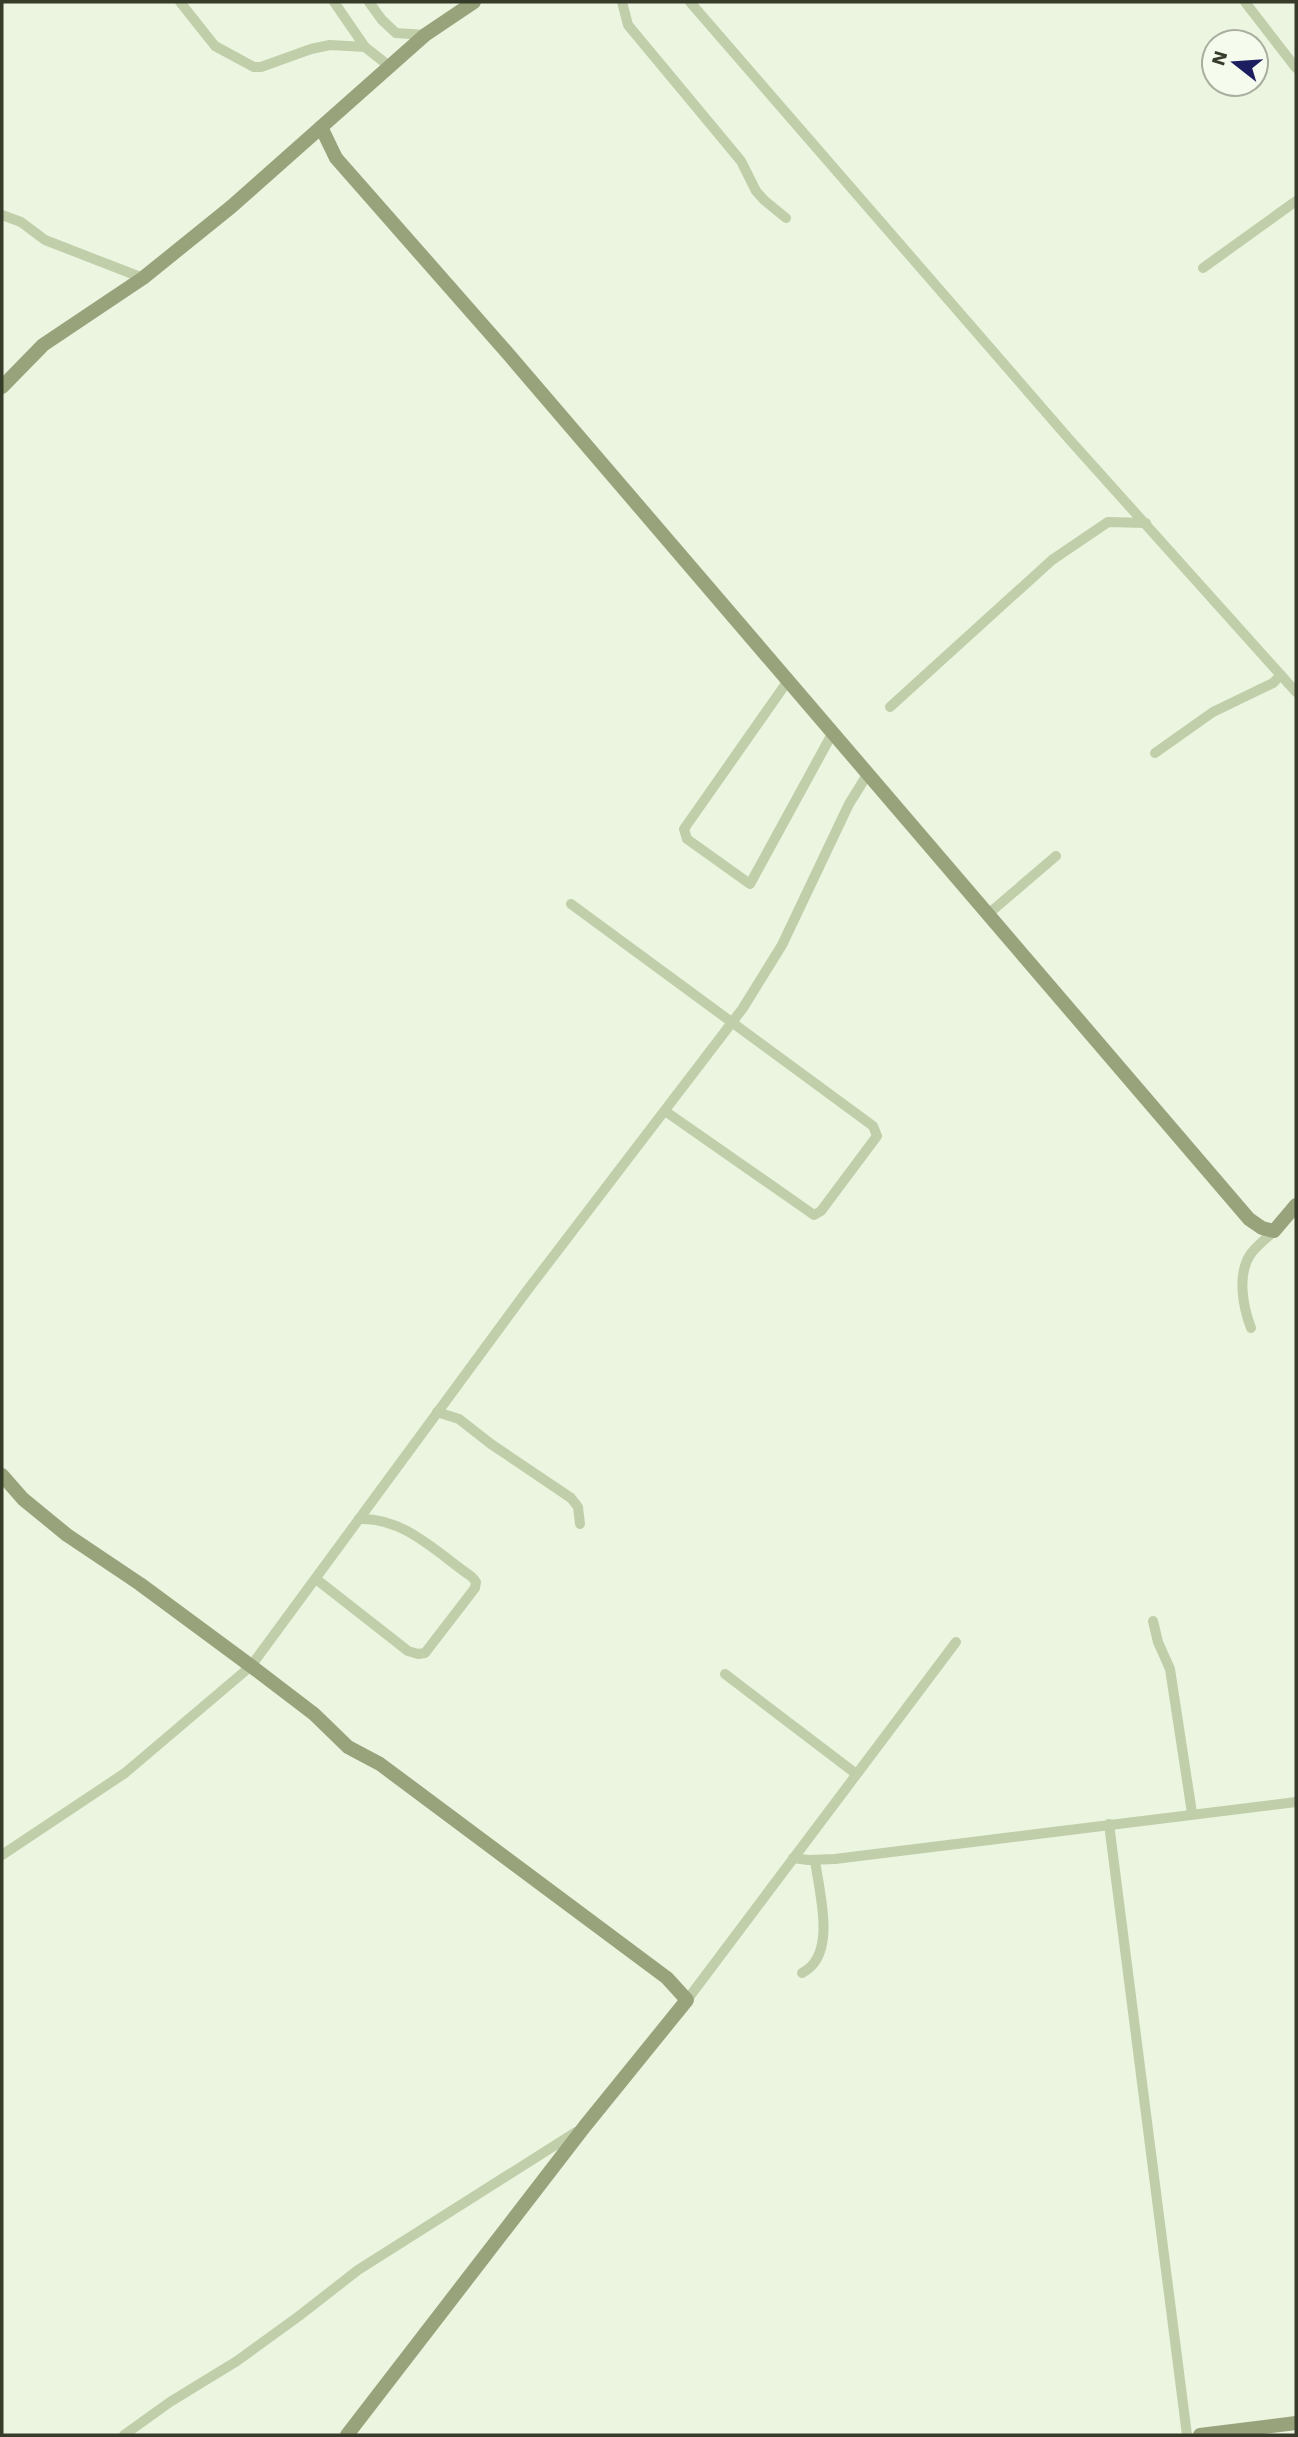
<svg xmlns="http://www.w3.org/2000/svg" width="1298" height="2437" viewBox="0 0 1298 2437" font-family="'Work Sans',sans-serif">
	<style>
		.lines { fill: none; stroke-linecap: round; stroke-linejoin: round }
		.street { stroke: #c1ceaa; stroke-width: 10 }
		.secondary { stroke: #98a27b; stroke-width: 14 }
	</style>
	<rect width="100%" height="100%" fill="#ebf5e0"/>
	<g class="lines">
		<!-- street -->
		<g class="street">
			<path d="M180,2L215,46L254,67H261L311,49L330,45L365,47"/>
			<path d="M334,2L365,47L389,66"/>
			<path d="M369,2L382,20L396,33L425,35"/>
			<path d="M622,2L628,25L741,161L756,191L764,200L786,218"/>
			<path d="M690,2L1069,439L1296,692"/>
			<path d="M1245,2L1296,68"/>
			<path d="M2,215L21,222L45,240L143,278"/>
			<path d="M1203,268L1296,201"/>
			<path d="M787,682L684,829L687,839L750,884L832,734"/>
			<path d="M890,707L1052,560L1108,522L1146,523"/>
			<path d="M1155,753L1213,712L1273,683L1281,675"/>
			<path d="M571,904L873,1126L877,1136L821,1211L814,1215L665,1111"/>
			<path d="M987,915L1056,856"/>
			<path d="M1251,1328C1243,1307 1237,1275 1250,1255C1256,1246 1266,1239 1274,1231"/>
			<path d="M437,1412L459,1419L491,1444L571,1498L578,1507L580,1524"/>
			<path d="M316,1579L408,1651L418,1654L425,1653L475,1588L476,1582L472,1577C437,1553 404,1517 359,1519"/>
			<path d="M1153,1621L1158,1642L1170,1669L1192,1813"/>
			<path d="M725,1674L855,1773"/>
			<path d="M1109,1824L1187,2435"/>
			<path d="M2,1855L125,1773L251,1666L526,1292L743,1008L782,945L849,804L867,775"/>
			<path d="M793,1858L808,1860L835,1859L1296,1802"/>
			<path d="M802,1973C838,1955 819,1893 815,1860"/>
			<path d="M687,2000L956,1642"/>
			<path d="M124,2435L170,2402L237,2361L299,2316L358,2270L576,2132"/>
		</g>
		<!-- secondary -->
		<g class="secondary">
			<path d="M321,127L336,158L510,356L1249,1219L1262,1228L1274,1231L1296,1205"/>
			<path d="M2,387L43,345L143,278L231,207L425,35L474,2"/>
			<path d="M2,1475L23,1499L67,1535L140,1584L251,1666L314,1714L348,1747L380,1764L667,1978L687,2000L585,2126L347,2435"/>
			<path d="M1200,2435L1296,2423"/>
		</g>
	</g>
	<!-- border -->
	<rect width="1298" height="2437" fill="none" stroke="#373b2a" stroke-width="7"/>
	<!-- north arrow -->
	<g transform="translate(1235 63) rotate(287)"><circle r="33" fill="#f5fbed" stroke="#a9ae9f" stroke-width="2"/>
	<path d="M0-5L12 26L0 18L-12 26Z" fill="#1c1e60"/>
	<text y="-10" font-size="19" font-weight="bold" text-anchor="middle" fill="#373b2a">N</text>
	</g>
</svg>
